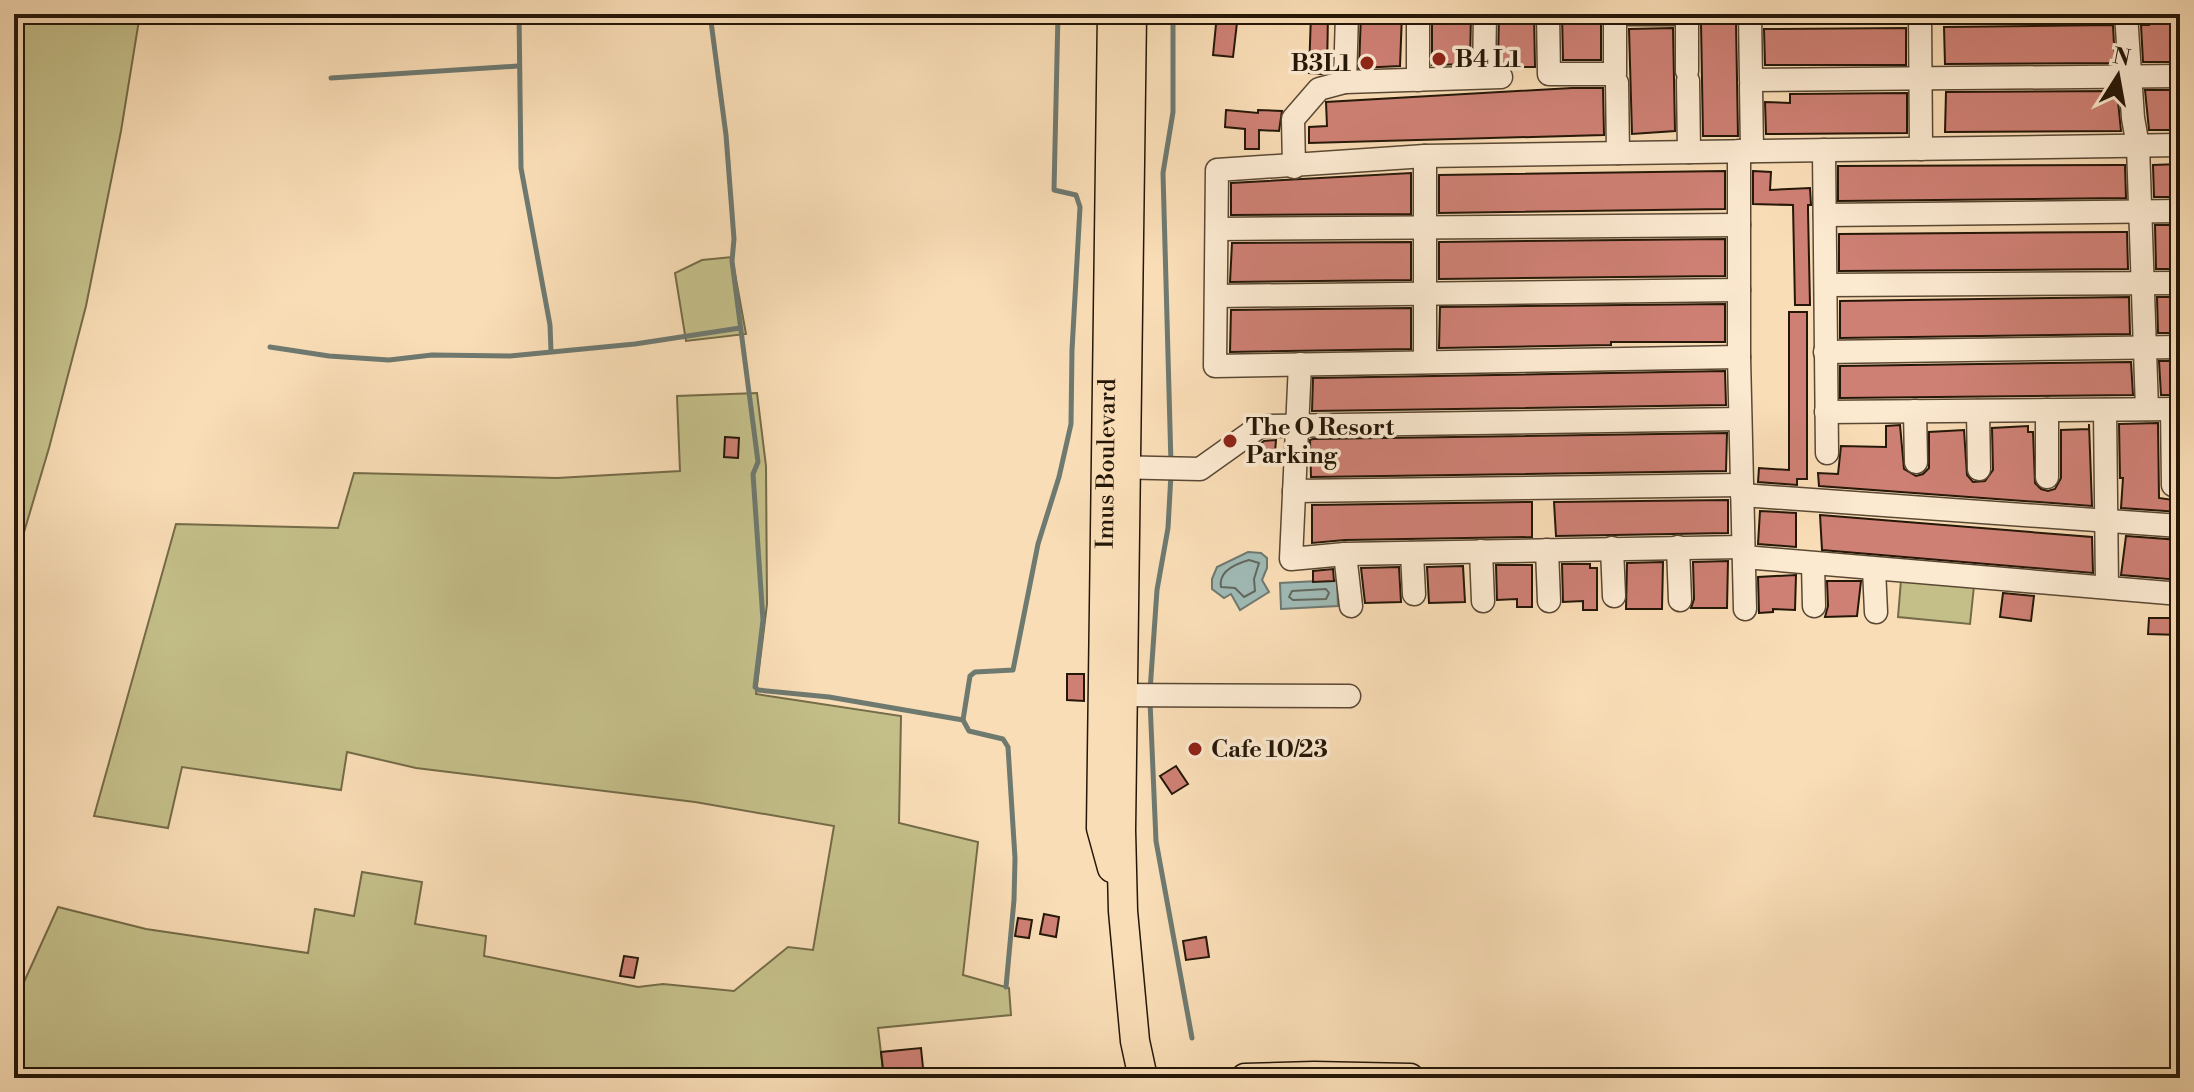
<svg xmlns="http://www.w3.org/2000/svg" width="2194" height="1092" viewBox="0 0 2194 1092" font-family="'Libre Bodoni',serif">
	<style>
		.green { fill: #c4bf89; stroke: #746b48; stroke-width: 2 }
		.water { fill: #9fbab5; stroke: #6e7970; stroke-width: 2 }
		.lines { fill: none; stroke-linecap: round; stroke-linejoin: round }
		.shore { stroke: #62685e; stroke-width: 2 }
		.stream { stroke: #6e7970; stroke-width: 5 }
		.building { fill: #ce8074; stroke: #251708; stroke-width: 2 }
		.minor-casing { stroke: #5a4834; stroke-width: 25 }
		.major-casing { stroke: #251708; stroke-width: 31 }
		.minor { stroke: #fbe9d0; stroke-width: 22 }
		.major { stroke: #f9ddb6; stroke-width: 28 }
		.poi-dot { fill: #8f2418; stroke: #fbe9d0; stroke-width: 3 }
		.labels { text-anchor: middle; stroke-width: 7; stroke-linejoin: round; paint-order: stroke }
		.poi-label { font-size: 24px; font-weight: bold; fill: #251708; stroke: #fbe9d0; text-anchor: start }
		.street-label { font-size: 24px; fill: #251708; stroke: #fbe9d0 }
	</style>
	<rect width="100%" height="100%" fill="#f9ddb6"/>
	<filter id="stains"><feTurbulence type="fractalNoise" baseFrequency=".0025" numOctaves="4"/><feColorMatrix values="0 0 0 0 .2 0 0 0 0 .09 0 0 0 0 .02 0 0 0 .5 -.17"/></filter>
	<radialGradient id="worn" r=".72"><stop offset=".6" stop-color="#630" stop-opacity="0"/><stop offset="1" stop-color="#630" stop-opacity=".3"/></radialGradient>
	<!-- green -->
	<g class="green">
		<path d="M14,14H140L121,131L86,306L49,448L14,566Z"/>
		<path d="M732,257L746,334L686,341L675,273L702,260Z"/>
		<path d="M757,393L766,466L767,604L756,694L901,716L899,823L978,842L963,975L1009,988L1011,1015L878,1028L884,1078H14V1004L58,907L146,929L308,953L315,909L354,916L362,872L422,882L415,924L486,936L484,956L638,987L663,984L734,991L788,947L813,950L834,826L695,802L416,768L347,752L341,790L182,767L168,828L94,816L176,524L338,528L354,473L557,478L680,471L677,396Z"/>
		<path d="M1901,580L1974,586L1970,624L1898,617Z"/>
	</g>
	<!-- water -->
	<g class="water">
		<path d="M1248,552L1261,553L1267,558V568L1262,580L1269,592L1240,610L1231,594L1224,598L1212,589V579L1217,567Z"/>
		<path d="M1337,580L1338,606L1281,609L1280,583Z"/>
	</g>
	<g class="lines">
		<!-- shore -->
		<g class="shore">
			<path d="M1249,560L1259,563L1254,579L1255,591L1244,597L1235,588L1221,587C1218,571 1235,564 1249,560Z"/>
			<path d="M1326,589L1329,593L1326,599L1293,600L1289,597L1292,591Z"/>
		</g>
		<!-- stream -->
		<g class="stream">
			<path d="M519,14L521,168L550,325L551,351"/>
			<path d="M710,14L726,135L734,239L732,261L758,462L753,474L763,620L755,687L758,690L829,697L963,720"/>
			<path d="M331,78L518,66"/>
			<path d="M270,347L329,356L389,360L432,355L510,356L635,344L740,328"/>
			<path d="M1171,464L1163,173L1173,112V14"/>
			<path d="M1150,691L1157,590L1168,528L1171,474"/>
			<path d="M1150,701L1156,841L1192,1038"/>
			<path d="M1006,987L1014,900L1015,858L1008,747L1003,739L969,731L963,720L970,676L975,672L1013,670L1038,544L1059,477L1071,424L1072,350L1080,207L1076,195L1054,190L1058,14"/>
		</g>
	</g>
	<!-- building -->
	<g class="building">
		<path d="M1217,14H1238L1233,57L1213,55Z"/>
		<path d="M1311,14H1328L1327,72L1322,74L1309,73Z"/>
		<path d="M1361,14H1402L1400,66L1359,68Z"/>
		<path d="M1432,14H1471L1470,64L1432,65Z"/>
		<path d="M1499,14H1534L1535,67H1510L1498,63Z"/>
		<path d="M1562,14H1601V60H1563Z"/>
		<path d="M2149,22H2180V62H2143L2141,25H2149Z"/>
		<path d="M1701,23H1736L1738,136H1703Z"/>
		<path d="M2113,25L2115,63L1945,64L1944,27Z"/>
		<path d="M1673,28L1675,131L1632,134L1629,29Z"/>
		<path d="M1906,28V65H1765L1764,29Z"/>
		<path d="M1572,88H1603L1604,135L1309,143V127L1327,126L1326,102Z"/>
		<path d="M2145,90H2180V130H2149Z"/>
		<path d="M2117,91L2121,131L1945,132L1946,92Z"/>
		<path d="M1907,93V133L1766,134L1765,102L1790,103V94Z"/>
		<path d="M1226,110L1258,113V110L1282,111L1279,131L1259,130V149H1245V129L1225,127Z"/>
		<path d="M2180,164V197H2154L2153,165Z"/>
		<path d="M2120,165H2125L2126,198L1838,201V166Z"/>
		<path d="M1725,171V209L1439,213V175Z"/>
		<path d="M1753,171L1771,172L1770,190L1810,188L1811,205H1808V210L1810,305H1795L1793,205L1753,204Z"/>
		<path d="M1411,173V214L1231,215V183Z"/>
		<path d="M2155,225H2180V269H2156Z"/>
		<path d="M2119,232H2127L2128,269L1839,271V234Z"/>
		<path d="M1725,239V276L1439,279V242Z"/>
		<path d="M1411,242V280L1230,282L1232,243Z"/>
		<path d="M2129,297L2130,334L1840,338V301Z"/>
		<path d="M2157,297H2180V333H2158Z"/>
		<path d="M1725,304V342H1611V345L1439,348L1440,307Z"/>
		<path d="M1411,308V349L1230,352L1231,310Z"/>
		<path d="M1789,312H1807V479H1797V485L1758,482L1759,468L1789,470Z"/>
		<path d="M2159,361H2180V395H2161Z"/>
		<path d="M2131,362L2133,395L1840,398V366Z"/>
		<path d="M1725,371L1726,405L1312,411L1313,378Z"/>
		<path d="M2158,423L2159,498L2180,501V512L2121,508L2123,478H2120L2119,424Z"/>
		<path d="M2089,424L2092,506L1819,486L1818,473L1838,474L1841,446L1886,447V426L1900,425L1904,469L1916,476L1923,474L1929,468V432L1964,430L1967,475L1973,482L1985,481L1993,470L1992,428L2028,426V432H2033L2035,483L2041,489L2048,491L2055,489L2061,478V430L2089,429Z"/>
		<path d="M1727,433L1726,471L1311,477L1310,440L1313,439Z"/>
		<path d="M725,437L739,438L738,458L724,457Z"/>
		<path d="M1276,440L1275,452H1257V446L1264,441Z"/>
		<path d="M1728,500V533L1556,536L1554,502Z"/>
		<path d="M1532,502V537L1345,540L1312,543V505Z"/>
		<path d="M1760,511L1796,513V547L1758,544Z"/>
		<path d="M1820,515L2092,537L2093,573L1822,550Z"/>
		<path d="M2126,536L2180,540V580L2121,575Z"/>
		<path d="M1728,561L1727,608H1691L1694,599L1693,562Z"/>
		<path d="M1663,562L1662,609H1626L1627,563Z"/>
		<path d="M1562,564H1590V568H1597V610H1583V601L1563,602Z"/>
		<path d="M1496,565H1532V607H1517V599L1497,600Z"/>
		<path d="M1463,566L1465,602L1429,603L1427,567Z"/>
		<path d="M1399,567L1401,602L1365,603L1361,568Z"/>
		<path d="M1333,569L1334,581L1313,582V571Z"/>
		<path d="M1796,575L1795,610L1773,609V612L1759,613L1758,577Z"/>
		<path d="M1827,581H1861L1857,616L1825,617L1828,606Z"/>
		<path d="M2003,593L2034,596L2031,621L2000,617Z"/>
		<path d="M2149,618H2180V635L2148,634Z"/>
		<path d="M1067,674H1084V701L1067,700Z"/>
		<path d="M1176,766L1188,784L1172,794L1160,776Z"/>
		<path d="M1044,914L1059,917L1056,937L1040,934Z"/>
		<path d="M1018,918L1032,920L1029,938L1015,936Z"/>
		<path d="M1206,937L1209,957L1186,960L1183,941Z"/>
		<path d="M624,956L638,958L634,978L620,976Z"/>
		<path d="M921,1048L924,1078H884L881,1052Z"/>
	</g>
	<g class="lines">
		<!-- minor casing -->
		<g class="minor-casing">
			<g id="minor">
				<path d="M1548,14L1549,74H1615V14"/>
				<path d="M1615,14H1679"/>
				<path d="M1687,14V71"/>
				<path d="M1750,14L1751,80L2180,76"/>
				<path d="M1920,14L1921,149"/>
				<path d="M2126,14L2133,118L2138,146L2147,409"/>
				<path d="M1484,77L1485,14"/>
				<path d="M1418,80V14"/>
				<path d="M1688,81L1689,152"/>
				<path d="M1345,82L1347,14"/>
				<path d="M1617,83L1618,153"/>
				<path d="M1751,86L1752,151"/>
				<path d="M1824,150L1827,453"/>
				<path d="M1739,151V357L1745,609"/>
				<path d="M1425,156V361"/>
				<path d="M1294,167L1293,119L1319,89L1345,82L1501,77"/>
				<path d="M1825,215L2180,211"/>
				<path d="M1218,229L1739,225"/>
				<path d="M1826,285L2180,283"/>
				<path d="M1217,296L1739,290"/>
				<path d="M1825,352L2180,347"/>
				<path d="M1739,357L1215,366L1217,170L1425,156L2180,145"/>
				<path d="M1300,364L1291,559L1345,554L1743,547"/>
				<path d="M2172,409L2173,485"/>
				<path d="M2047,410V477"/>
				<path d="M2105,410L2107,587"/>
				<path d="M1915,411L1916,462"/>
				<path d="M1978,411L1979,469"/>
				<path d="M1826,412L2180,409"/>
				<path d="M1111,467L1200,469L1259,427L1270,426L1740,419"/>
				<path d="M1294,491L1741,485"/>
				<path d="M1742,495L2180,526"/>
				<path d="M1678,547L1680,600"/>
				<path d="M1612,548L1614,596"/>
				<path d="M1547,550L1549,601"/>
				<path d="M1481,551L1483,601"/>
				<path d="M1412,553L1414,594"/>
				<path d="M1345,554L1351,606"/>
				<path d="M1744,557L2180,594"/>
				<path d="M1813,564L1814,606"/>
				<path d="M1874,569L1876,612"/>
				<path d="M1106,695L1349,696"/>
			</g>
		</g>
		<!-- major casing -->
		<g class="major-casing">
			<g id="major">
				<path d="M1132,14L1121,830L1123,911L1135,1041L1143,1078"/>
				<path id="s1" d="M1112,868L1101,828L1112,14"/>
				<path d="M1245,1078L1314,1076L1410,1078"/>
			</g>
		</g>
		<!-- minor -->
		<use href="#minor" class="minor"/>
		<!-- major -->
		<use href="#major" class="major"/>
	</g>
	<!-- markers -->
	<g class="poi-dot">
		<circle cx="1439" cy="59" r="8"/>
		<circle cx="1367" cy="63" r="8"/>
		<circle cx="1230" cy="441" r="8"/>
		<circle cx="1195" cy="749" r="8"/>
	</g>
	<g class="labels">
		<!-- poi labels -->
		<g class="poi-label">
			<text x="1455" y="67">B4 L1</text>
			<text x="1351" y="71" text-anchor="end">B3L1</text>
			<text x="1246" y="435">The O Resort<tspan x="1246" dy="28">Parking</tspan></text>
			<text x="1211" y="757">Cafe 10/23</text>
		</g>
		<!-- street labels -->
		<g class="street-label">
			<text dy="8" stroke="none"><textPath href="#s1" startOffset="406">Imus Boulevard</textPath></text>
		</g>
	</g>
	<!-- margin -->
	<rect width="2194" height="1092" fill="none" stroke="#f9ddb6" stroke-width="48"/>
	<rect x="16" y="16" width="2162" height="1060" fill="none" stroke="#251708" stroke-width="4"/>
	<rect x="24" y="24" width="2146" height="1044" fill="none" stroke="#251708" stroke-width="2"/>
	<!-- north arrow -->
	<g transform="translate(2118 76) rotate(11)" stroke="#fbe9d0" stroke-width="6" paint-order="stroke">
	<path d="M0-6L14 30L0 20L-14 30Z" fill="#251708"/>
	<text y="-12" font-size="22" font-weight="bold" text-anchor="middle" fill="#251708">N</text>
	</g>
	<rect width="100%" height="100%" filter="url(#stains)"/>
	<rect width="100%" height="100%" fill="url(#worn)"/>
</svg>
